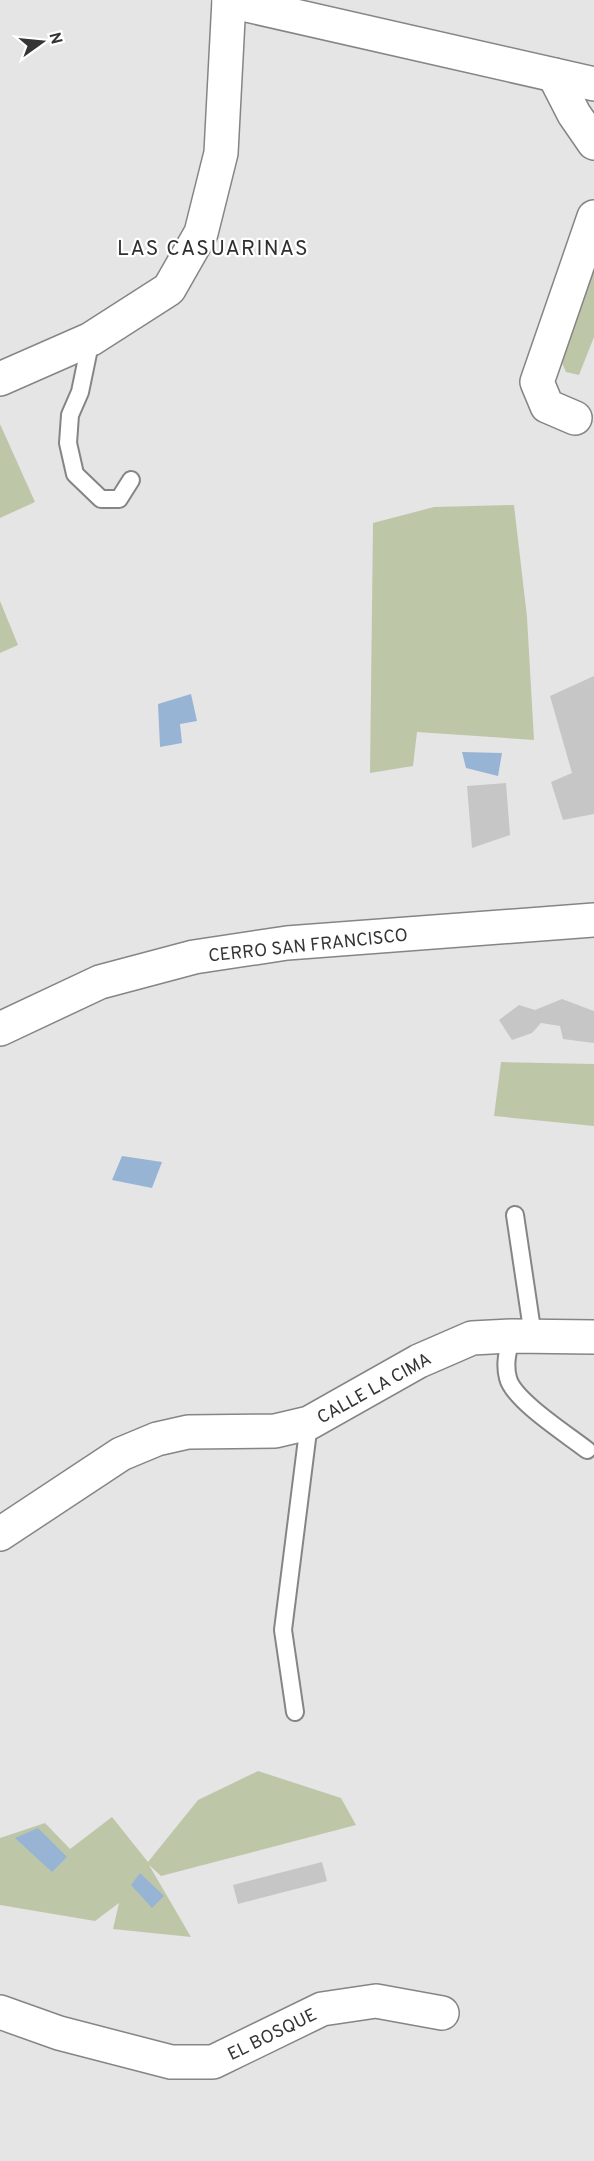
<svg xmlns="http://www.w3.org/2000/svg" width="594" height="2161" viewBox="0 0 594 2161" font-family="Overpass,sans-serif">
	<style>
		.green { fill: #bdc7a8 }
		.water { fill: #98b4d5 }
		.building { fill: #c7c6c6 }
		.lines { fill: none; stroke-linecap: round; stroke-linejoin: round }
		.lane-casing { stroke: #848586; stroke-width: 20 }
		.street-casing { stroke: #848586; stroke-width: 36 }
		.secondary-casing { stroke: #848586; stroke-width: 36 }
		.lane { stroke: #fff; stroke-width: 16 }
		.street { stroke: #fff; stroke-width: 33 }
		.secondary { stroke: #fff; stroke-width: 33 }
		.labels { text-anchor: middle; stroke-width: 4.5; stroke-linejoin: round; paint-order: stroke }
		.street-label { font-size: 18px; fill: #353536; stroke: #fff }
		.quarter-label { font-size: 21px; letter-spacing: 1.5px; fill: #303031; stroke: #fff }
	</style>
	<rect width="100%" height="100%" fill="#e5e5e6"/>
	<!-- green -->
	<g class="green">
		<path d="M594,248V337L579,375L566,372L558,354Z"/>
		<path d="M0,424L35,502L0,518Z"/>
		<path d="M514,505L527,617L534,740L417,732L413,766L370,773L373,523L434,507Z"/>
		<path d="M0,601L18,645L0,653Z"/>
		<path d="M501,1062L594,1064V1126L494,1116Z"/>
		<path d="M258,1771L341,1798L356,1825L161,1876L149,1865L191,1937L113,1929L119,1903L95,1921L0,1905V1838L45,1823L70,1849L112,1817L148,1862L198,1800Z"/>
	</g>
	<!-- water -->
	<g class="water">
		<path d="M191,694L197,721L180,724L182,743L160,747L158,704Z"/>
		<path d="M462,752L502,753L498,776L466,768Z"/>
		<path d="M122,1156L162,1162L152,1188L112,1180Z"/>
		<path d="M38,1828L67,1857L52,1872L15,1838Z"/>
		<path d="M140,1873L164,1896L152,1908L131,1885Z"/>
	</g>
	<!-- building -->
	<g class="building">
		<path d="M594,676V814L563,820L551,782L572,773L550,696Z"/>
		<path d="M506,783L510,835L472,848L467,786Z"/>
		<path d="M562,999L594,1011V1043L563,1039L560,1026L541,1023L532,1033L512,1040L499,1020L519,1005L535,1010Z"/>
		<path d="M322,1862L327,1881L238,1904L233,1885Z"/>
	</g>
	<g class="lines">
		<!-- lane casing -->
		<g class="lane-casing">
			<g id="lane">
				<path d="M91,339L80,392L70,415L68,443L75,474L101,499H119L131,480"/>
				<path d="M515,1215L533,1336"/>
				<path d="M512,1336C508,1350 504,1363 508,1378C513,1400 568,1435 587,1450"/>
				<path d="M295,1712L283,1630L309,1423"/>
			</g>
		</g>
		<!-- street casing -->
		<g class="street-casing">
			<g id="street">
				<path d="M229,1L594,84"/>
				<path d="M554,75L574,114L594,143"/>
				<path d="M575,418L547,406L537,382L594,217"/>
				<path d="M0,2012L59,2033L171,2062H213L322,2009L376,2001L442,2013"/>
			</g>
		</g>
		<!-- secondary casing -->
		<g class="secondary-casing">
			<g id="secondary">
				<path d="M0,379L91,339L169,289L201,233L221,153L229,0"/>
				<path d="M0,1029L100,982L194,957L287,943L594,920"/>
				<path d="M0,1534L121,1454L157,1439L188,1432L275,1431L309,1423L419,1361L472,1338L512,1336L594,1337"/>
			</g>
		</g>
		<!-- lane -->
		<use href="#lane" class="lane"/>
		<!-- street -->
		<use href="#street" class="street"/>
		<!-- secondary -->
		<use href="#secondary" class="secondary"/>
	</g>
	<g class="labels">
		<!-- street labels -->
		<g class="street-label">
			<text transform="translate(308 945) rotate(-6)" y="6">CERRO SAN FRANCISCO</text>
			<text transform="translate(374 1388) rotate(-29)" y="6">CALLE LA CIMA</text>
			<text transform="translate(272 2034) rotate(-26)" y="6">EL BOSQUE</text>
		</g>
		<!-- quarter labels -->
		<g class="quarter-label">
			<text x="213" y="255">LAS CASUARINAS</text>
		</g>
	</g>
	<!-- north arrow -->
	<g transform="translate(42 42) rotate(75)" stroke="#ffffff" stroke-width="4.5" paint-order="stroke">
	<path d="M0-4.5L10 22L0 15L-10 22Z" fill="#353536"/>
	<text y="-9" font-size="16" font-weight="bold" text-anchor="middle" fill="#353536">N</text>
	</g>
</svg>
